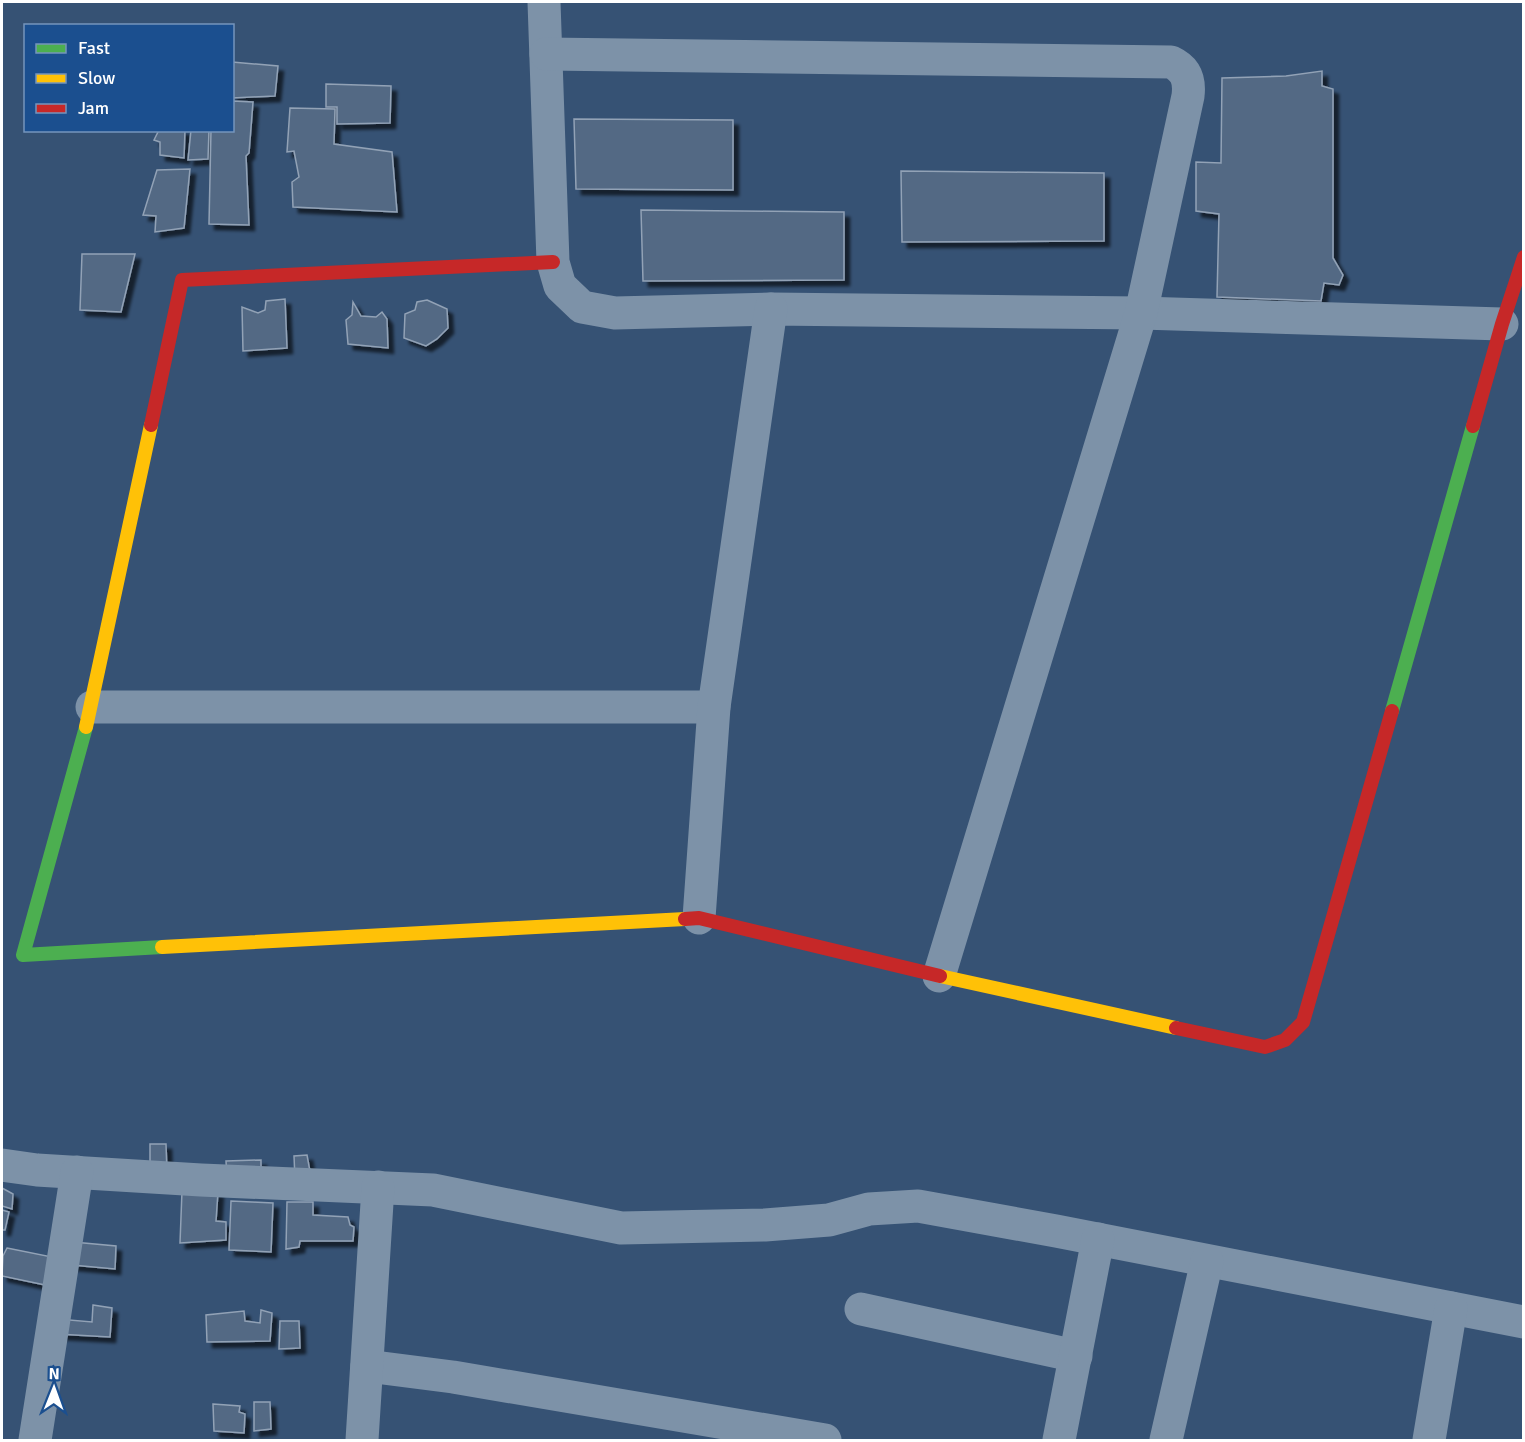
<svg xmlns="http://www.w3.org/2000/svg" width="1525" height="1442" viewBox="0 0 1525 1442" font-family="Signika,sans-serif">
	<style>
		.building { fill: #526984; stroke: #92a2b6; stroke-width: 1.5; filter: url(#shadow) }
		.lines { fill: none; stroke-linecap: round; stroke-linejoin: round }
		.street { stroke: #7d92a8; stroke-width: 33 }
		.fast { stroke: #4caf50; stroke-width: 14 }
		.slow { stroke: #ffc107; stroke-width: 14 }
		.jam { stroke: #c62828; stroke-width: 14 }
	</style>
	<defs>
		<filter id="shadow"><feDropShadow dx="5.5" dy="5.5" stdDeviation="1.5" flood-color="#0009"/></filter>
	</defs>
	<rect width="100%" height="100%" fill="#365274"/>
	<!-- building -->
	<g class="building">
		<path d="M232,62L278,66L275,96L232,98Z"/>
		<path d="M1322,71V86L1333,89V258L1343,275L1339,285L1324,283L1321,301L1217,297L1219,214L1196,211V162L1221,163L1222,78L1286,76Z"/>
		<path d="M326,84L391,86L390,123L337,124V107H326Z"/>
		<path d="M232,101L253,102L249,153L246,156L249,225L209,224L211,130H232Z"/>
		<path d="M290,108L335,109L334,144L392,152L397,212L293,207L292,182L299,177L294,151L287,152Z"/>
		<path d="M574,119L733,120V190L576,189Z"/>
		<path d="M159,130H185L184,158L160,155V142L154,140Z"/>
		<path d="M191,130H209L208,159L188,160Z"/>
		<path d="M190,169L184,228L155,232L156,216L143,215L157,170Z"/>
		<path d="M901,171L1104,173V241L902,242Z"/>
		<path d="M641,210L844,212V280L643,281Z"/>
		<path d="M82,254H135L121,312L80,310Z"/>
		<path d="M285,299L287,348L243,351L242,307L258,313L265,310L266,301Z"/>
		<path d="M427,300L447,309L448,328L437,339L426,346L404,338L405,314L415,310L417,302Z"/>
		<path d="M353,302L361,316L376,317L382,312L387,319L388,348L348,344L346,320L352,315Z"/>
		<path d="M150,1144H166L167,1173H150Z"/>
		<path d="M307,1155L311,1177L295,1179L294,1156Z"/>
		<path d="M261,1160V1177L227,1178L226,1161Z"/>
		<path d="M2,1188L13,1194L12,1209L2,1206Z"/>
		<path d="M182,1191L218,1192L216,1221L226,1222V1240L180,1243Z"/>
		<path d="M231,1201L273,1203L271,1252L229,1250Z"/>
		<path d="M287,1202H313V1215L348,1217L350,1225L354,1227L353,1241H300L299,1247L286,1249Z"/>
		<path d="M2,1210L9,1212L5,1230H2Z"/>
		<path d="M73,1242L116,1246L115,1269L72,1265Z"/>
		<path d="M7,1248L52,1257L50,1286L2,1276L3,1256Z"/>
		<path d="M93,1305L112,1308L110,1337L57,1334L58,1319L92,1322Z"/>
		<path d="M261,1310L272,1313L270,1341L207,1342L206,1315L244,1311L245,1321L260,1323Z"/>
		<path d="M280,1321H299L300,1348L279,1349Z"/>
		<path d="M254,1402H270L271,1429L254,1431Z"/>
		<path d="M213,1404L240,1406L239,1412L245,1414L244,1433L214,1431Z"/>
	</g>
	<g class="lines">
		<!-- street -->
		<g class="street">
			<path d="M544,2L553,262L560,286L582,307L615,313L771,309L1141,313L1502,324"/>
			<path d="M546,54L1171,62C1186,69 1190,80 1188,96L1141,313L939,976"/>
			<path d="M92,707H714"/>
			<path d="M699,918L714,707L771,309"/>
			<path d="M2,1165L37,1170L201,1180L433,1190L621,1228L765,1225L829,1220L869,1209L918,1206L1056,1231L1524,1322"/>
			<path d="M861,1309L1076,1356"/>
			<path d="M367,1366L453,1377L825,1440"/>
			<path d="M35,1440L77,1172"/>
			<path d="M362,1440L378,1187"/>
			<path d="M1059,1440L1098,1239"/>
			<path d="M1166,1440L1207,1261"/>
			<path d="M1429,1440L1451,1308"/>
		</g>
		<!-- fast -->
		<g class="fast">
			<path d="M1392,711L1473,426"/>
			<path d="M86,727L23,955L162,947"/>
		</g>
		<!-- slow -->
		<g class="slow">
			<path d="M86,727L151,425"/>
			<path d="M162,947L685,919"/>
			<path d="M940,976L1176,1028"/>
		</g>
		<!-- jam -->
		<g class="jam">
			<path d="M151,425L182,280L553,262"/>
			<path d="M1473,426L1502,324L1524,257"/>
			<path d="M685,919L699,918L940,976"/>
			<path d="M1176,1028L1265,1047L1285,1040L1303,1022L1392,711"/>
		</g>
	</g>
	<!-- border -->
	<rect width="1525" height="1442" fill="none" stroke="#ffffff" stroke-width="6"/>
	<!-- legend -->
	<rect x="24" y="24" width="210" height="108" fill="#1b4f8f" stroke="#7695bc" stroke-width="1.5"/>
	<rect x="36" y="44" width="30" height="9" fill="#4caf50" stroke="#7695bc" stroke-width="1.5"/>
	<text x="78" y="54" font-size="18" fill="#ffffff">Fast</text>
	<rect x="36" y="74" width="30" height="9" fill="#ffc107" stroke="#7695bc" stroke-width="1.5"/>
	<text x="78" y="84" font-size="18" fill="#ffffff">Slow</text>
	<rect x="36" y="104" width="30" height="9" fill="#c62828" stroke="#7695bc" stroke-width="1.5"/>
	<text x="78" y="114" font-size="18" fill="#ffffff">Jam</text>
	<!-- north arrow -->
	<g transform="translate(54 1388) rotate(1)" stroke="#1b4f8f" stroke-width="4.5" paint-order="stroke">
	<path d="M0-4.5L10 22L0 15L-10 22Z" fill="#ffffff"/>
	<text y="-9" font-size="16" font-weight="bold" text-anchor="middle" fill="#ffffff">N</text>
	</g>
</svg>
